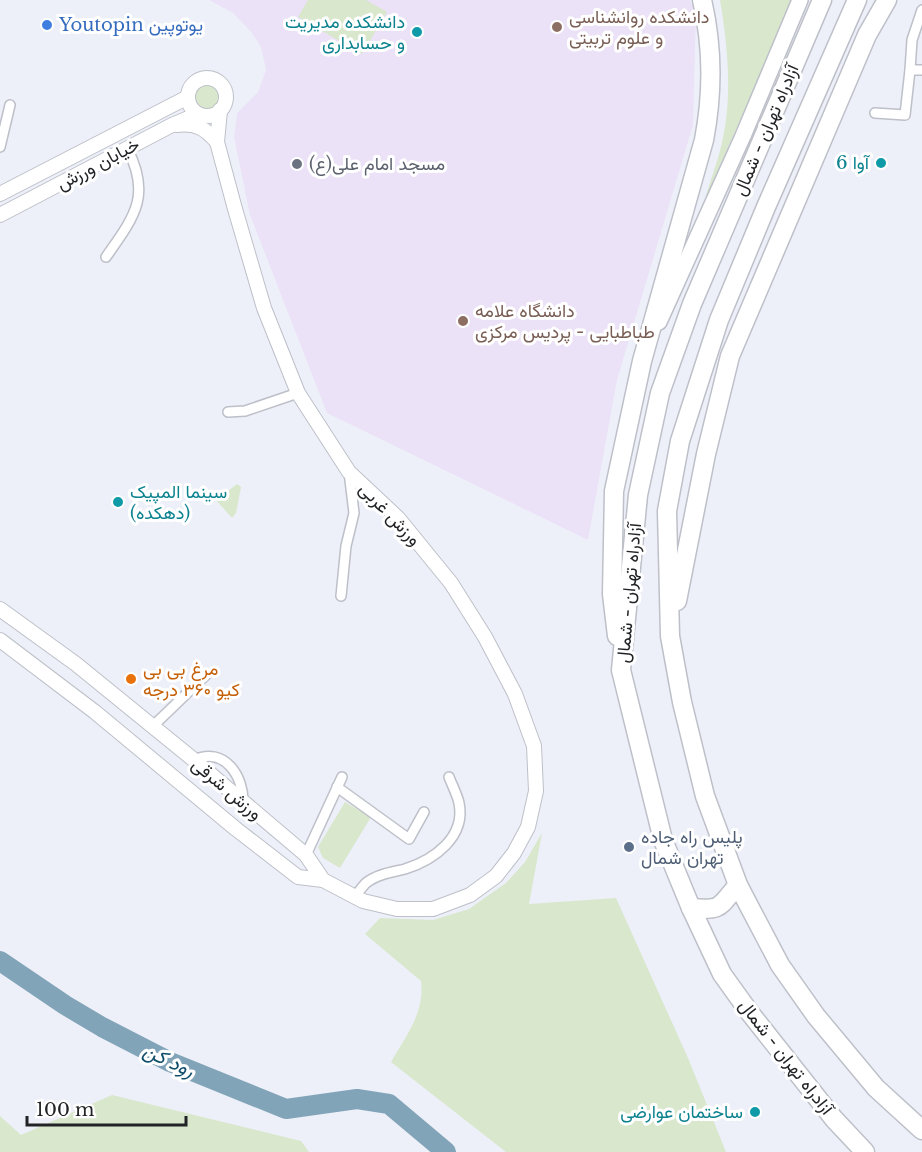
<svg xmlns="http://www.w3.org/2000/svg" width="922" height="1152" viewBox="0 0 922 1152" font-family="'Libre Baskerville',Vazirmatn,serif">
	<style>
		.education { fill: #ece2f7 }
		.green { fill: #d9e7cc }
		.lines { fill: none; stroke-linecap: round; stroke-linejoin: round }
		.river { stroke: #82a4b8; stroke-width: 20 }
		.street-casing { stroke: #bdc0c8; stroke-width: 12 }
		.secondary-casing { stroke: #bdc0c8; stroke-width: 16 }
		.primary-casing { stroke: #bdc0c8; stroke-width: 18 }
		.highway-casing { stroke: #bdc0c8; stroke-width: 21 }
		.street { stroke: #fff; stroke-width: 9 }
		.secondary { stroke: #fff; stroke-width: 14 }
		.primary { stroke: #fff; stroke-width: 15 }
		.highway { stroke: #fff; stroke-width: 18 }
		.shop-dot { fill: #3f7fe0; stroke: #fff; stroke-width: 2 }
		.education-dot { fill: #8d6e63; stroke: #fff; stroke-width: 2 }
		.culture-dot { fill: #0f9aa8; stroke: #fff; stroke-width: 2 }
		.worship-dot { fill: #6b7280; stroke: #fff; stroke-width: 2 }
		.food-dot { fill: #e8710a; stroke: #fff; stroke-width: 2 }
		.service-dot { fill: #5c6f8a; stroke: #fff; stroke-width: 2 }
		.labels { text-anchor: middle; stroke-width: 6; stroke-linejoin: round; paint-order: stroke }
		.education-label { font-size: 18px; fill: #785e54; stroke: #fff; text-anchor: start }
		.culture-label { font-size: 18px; fill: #0d838f; stroke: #fff; text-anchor: end }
		.shop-label { font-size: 18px; fill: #366cbe; stroke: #fff; text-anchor: start }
		.street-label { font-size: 18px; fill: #222326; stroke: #fff }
		.worship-label { font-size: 18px; fill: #5b616d; stroke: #fff; text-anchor: start }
		.food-label { font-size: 18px; fill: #c56008; stroke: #fff; text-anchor: start }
		.service-label { font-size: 18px; fill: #4e5e75; stroke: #fff; text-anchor: start }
		.water-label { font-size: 20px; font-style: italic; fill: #114f6c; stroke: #fff }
	</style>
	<rect width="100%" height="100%" fill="#edf0f9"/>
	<!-- education -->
	<path class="education" d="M209,0H690L696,13L693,125L617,380L588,540L327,413L250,215L234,137L237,113L258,92L266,70L261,47L252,33L233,13Z"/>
	<!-- green -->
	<g class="green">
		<path d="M308,0H366L387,12L362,54L298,17Z"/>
		<path d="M720,0H793L707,195H706C711,179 717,163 721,147C733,99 728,48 720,0Z"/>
		<circle cx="207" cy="97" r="17"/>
		<path d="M237,484L241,487L236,513L232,518L216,500Z"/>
		<path d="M345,802L371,817L340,868L323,858L318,847Z"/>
		<path d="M542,833L529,904L616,898L688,1058L726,1152H506L391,1062C406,1036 425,1012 421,981L365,934L380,918L433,920L469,909L506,883L525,862Z"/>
		<path d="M112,1095L301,1141L309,1152H0V1116L21,1135Z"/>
	</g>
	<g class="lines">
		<!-- river -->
		<path class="river" d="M0,961L65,1005L102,1027L170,1062L286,1109L357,1099L389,1104L446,1152"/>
		<!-- street casing -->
		<g class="street-casing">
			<g id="street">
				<path d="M922,10L912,40L910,70H922"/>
				<path d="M875,113L905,115L910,70"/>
				<path d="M0,147L10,105"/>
				<path d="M106,257C134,217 152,196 127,148"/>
				<path d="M228,412L245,411L298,393"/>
				<path d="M341,596L346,546L354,513L349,472"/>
				<path d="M152,727L207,674"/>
				<path d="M194,760C224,746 244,776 243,803"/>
				<path d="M337,787L409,839L424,812"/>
				<path d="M306,855L342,777"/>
				<path d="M354,897C358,893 362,887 366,883C377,874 393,872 405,869C434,860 466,837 459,803C457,794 452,785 449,777"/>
			</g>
		</g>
		<!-- secondary casing -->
		<g class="secondary-casing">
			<g id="secondary">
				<circle cx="207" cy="97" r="19"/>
				<path d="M177,125C196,123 205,128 217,142"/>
				<path d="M0,194L188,97"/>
				<path d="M0,215L172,125L198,114"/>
				<path d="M0,609L76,664L194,760L306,855L323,880L363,901L397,909H433L470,895L496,876L514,853L528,827L536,791L534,746L515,694L485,637L451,583L398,518L349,472L298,393L264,308L235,209L217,142L220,110"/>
				<path d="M0,640L95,712L236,829L298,877L323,880"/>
			</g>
		</g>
		<!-- primary casing -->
		<g class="primary-casing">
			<path id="primary" d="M659,322L743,136L800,0"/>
		</g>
		<!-- highway casing -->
		<g class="highway-casing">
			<g id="highway">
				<path d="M822,0L692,304L660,393L638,495L621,670L663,840L691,908L722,974L750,1013L834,1119L865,1152"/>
				<path d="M857,0L766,207L719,320L680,441L667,511L670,636L682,702L705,796L738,885L780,965L816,1016L876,1088L922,1130"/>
				<path d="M677,601L706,454L730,356L867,35L887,0"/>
				<path d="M617,636L612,594L614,491L642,361L704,140C713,93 713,47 702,0"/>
				<path d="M691,908C723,911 718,907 738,885"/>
			</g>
		</g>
		<!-- street -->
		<use href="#street" class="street"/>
		<!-- secondary -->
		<use href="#secondary" class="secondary"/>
		<!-- primary -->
		<use href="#primary" class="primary"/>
		<!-- highway -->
		<use href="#highway" class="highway"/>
	</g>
	<!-- markers -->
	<circle class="shop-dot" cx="47" cy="25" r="6"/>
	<g class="education-dot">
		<circle cx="557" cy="27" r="6"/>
		<circle cx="463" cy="321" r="6"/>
	</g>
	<g class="culture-dot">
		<circle cx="417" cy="32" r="6"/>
		<circle cx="881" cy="163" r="6"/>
		<circle cx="118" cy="502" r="6"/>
		<circle cx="755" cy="1112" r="6"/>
	</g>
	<circle class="worship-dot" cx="297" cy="164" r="6"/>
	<circle class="food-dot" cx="131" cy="679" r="6"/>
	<circle class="service-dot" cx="629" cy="847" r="6"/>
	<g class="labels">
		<!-- education labels -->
		<g class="education-label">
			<text x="569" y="23">دانشکده روانشناسی<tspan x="569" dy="21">و علوم تربیتی</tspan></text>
			<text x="475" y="317">دانشگاه علامه<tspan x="475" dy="21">طباطبایی - پردیس مرکزی</tspan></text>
		</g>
		<!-- culture labels -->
		<g class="culture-label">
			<text x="405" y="28">دانشکده مدیریت<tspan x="405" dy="21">و حسابداری</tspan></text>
			<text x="869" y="169">آوا 6</text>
			<text x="130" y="498" text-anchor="start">سینما المپیک<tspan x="130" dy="21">(دهکده)</tspan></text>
			<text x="743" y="1118">ساختمان عوارضی</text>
		</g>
		<!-- shop labels -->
		<g class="shop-label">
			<text x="59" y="31">Youtopin یوتوپین</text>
		</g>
		<!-- street labels -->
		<g class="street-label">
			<text transform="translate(766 130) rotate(-67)" y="6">آزادراه تهران - شمال</text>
			<text transform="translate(98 164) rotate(-28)" y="6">خیابان ورزش</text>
			<text transform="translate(390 514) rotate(46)" y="6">ورزش غربی</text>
			<text transform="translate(629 593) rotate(-85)" y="6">آزادراه تهران - شمال</text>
			<text transform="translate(227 789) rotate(40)" y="6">ورزش شرقی</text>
			<text transform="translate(786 1057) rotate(52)" y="6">آزادراه تهران - شمال</text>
		</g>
		<!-- worship labels -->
		<g class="worship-label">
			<text x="309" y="170">مسجد امام علی(ع)</text>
		</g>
		<!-- food labels -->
		<g class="food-label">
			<text x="143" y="675">مرغ بی بی<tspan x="143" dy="21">کیو ۳۶۰ درجه</tspan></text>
		</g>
		<!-- service labels -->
		<g class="service-label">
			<text x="641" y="843">پلیس راه جاده<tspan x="641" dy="21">تهران شمال</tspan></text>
		</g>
		<!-- water labels -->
		<g class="water-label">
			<text transform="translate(169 1060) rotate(25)" y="7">رود کن</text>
		</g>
	</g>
	<!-- scale -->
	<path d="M27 1116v9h159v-9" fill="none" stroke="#222326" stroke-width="3"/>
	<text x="36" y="1116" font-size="18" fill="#222326" stroke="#ffffff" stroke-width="4.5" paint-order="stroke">100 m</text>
</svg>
